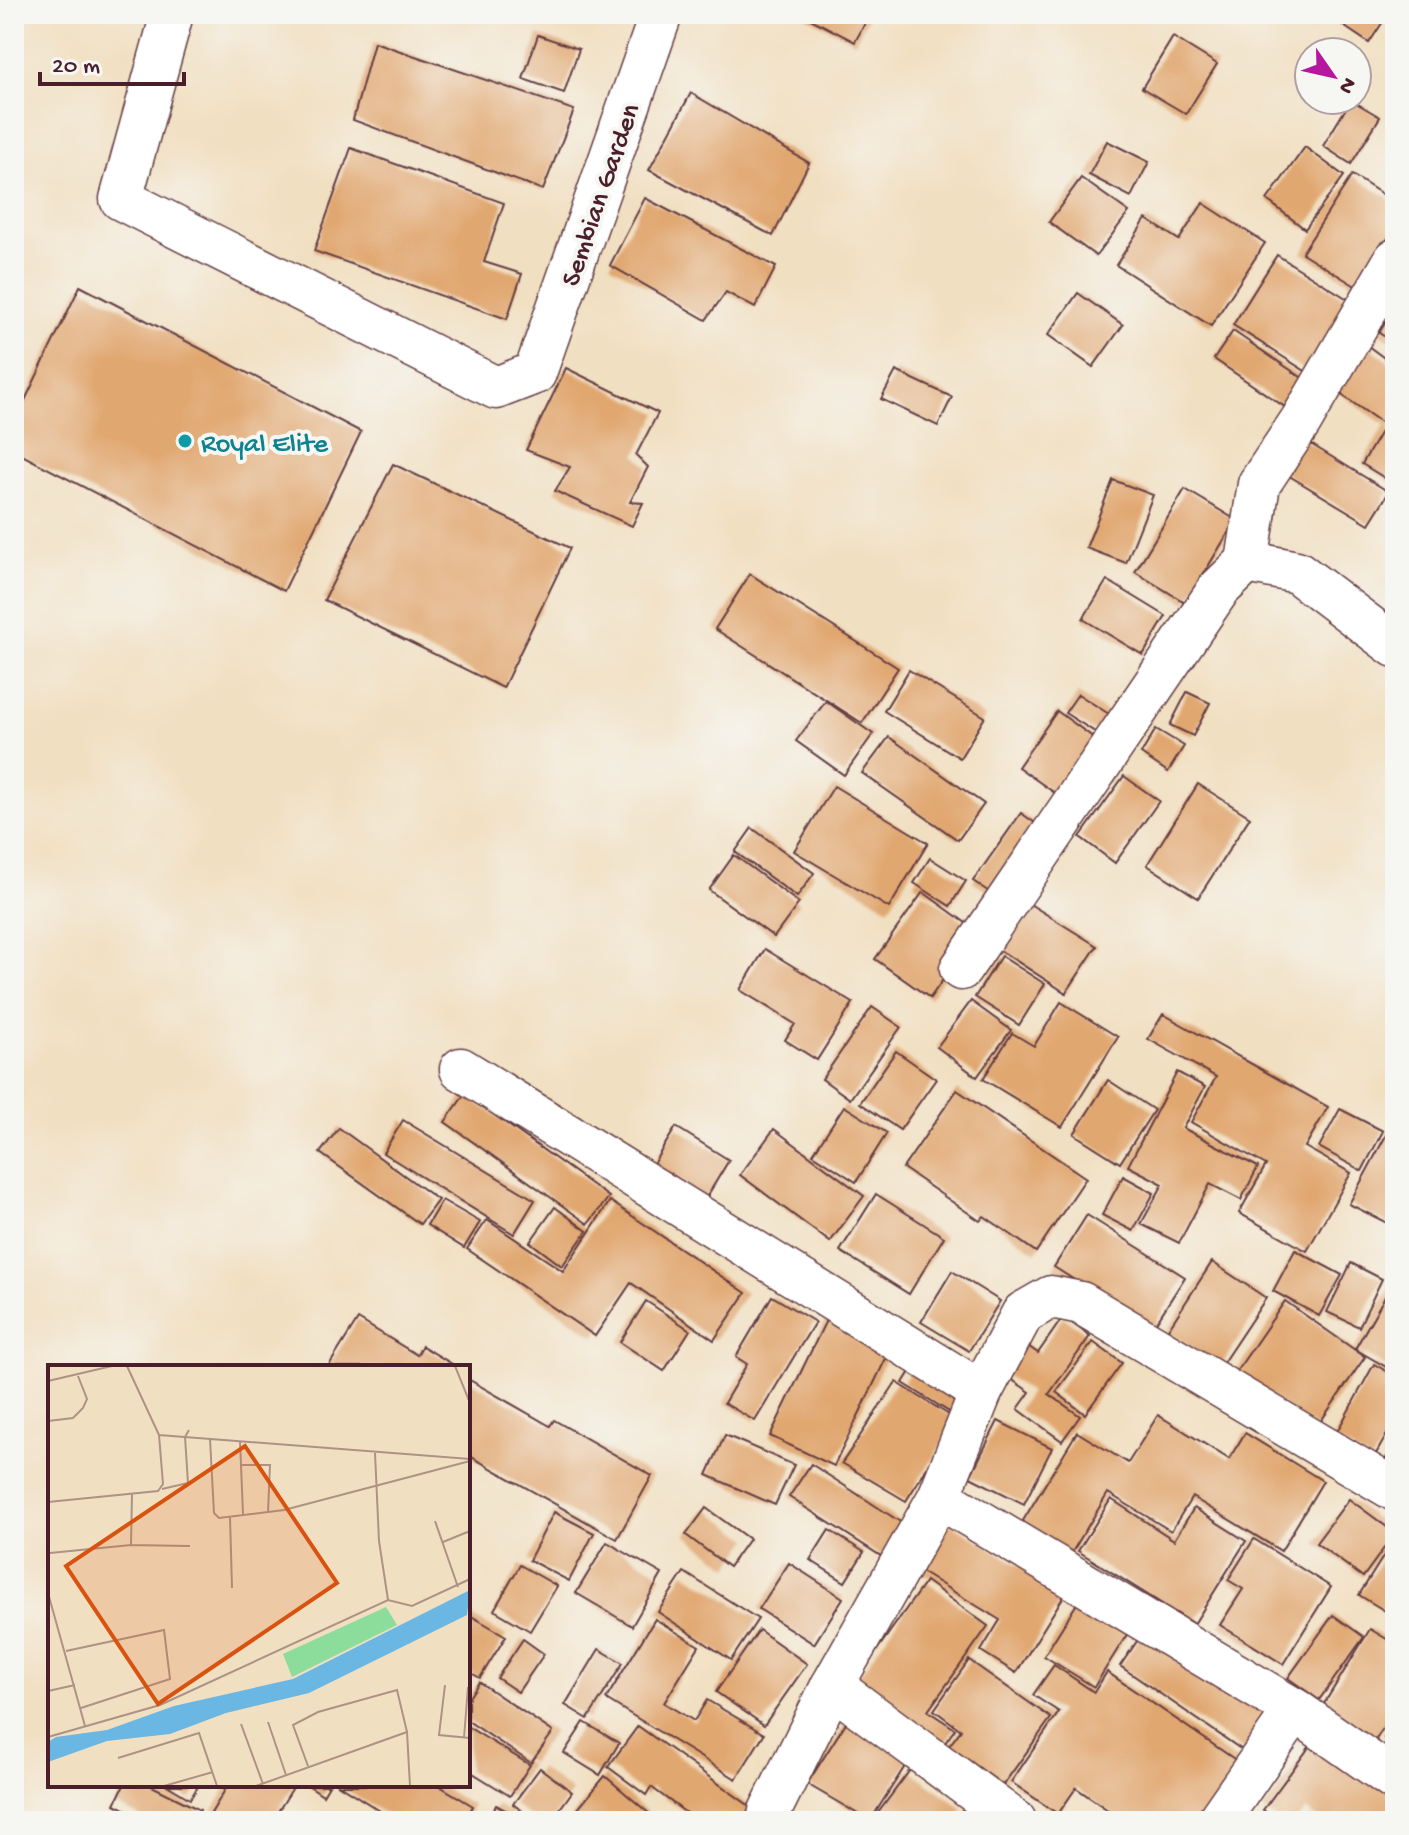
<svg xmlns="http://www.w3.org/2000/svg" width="1409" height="1835" viewBox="0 0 1409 1835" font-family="'Gochi Hand',sans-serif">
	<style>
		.building { fill: #e1a771 }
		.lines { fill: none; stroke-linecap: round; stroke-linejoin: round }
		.street-casing { stroke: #633c42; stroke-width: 45 }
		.street { stroke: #fff; stroke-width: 42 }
		.culture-dot { fill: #0f9aa8; stroke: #f6f6f2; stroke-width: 3 }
		.labels { text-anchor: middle; stroke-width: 8; stroke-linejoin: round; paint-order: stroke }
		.street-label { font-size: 28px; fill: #4a1f2b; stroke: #f6f6f2 }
		.culture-label { font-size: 28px; fill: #0d838f; stroke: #f6f6f2; text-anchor: start }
		.inset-road { fill: none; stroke: #ae9285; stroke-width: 2 }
		.view { fill: #d8530f; fill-opacity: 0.15; stroke: #d8530f; stroke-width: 4 }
		.inset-edge { fill: none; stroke: #4a1f2b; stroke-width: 4 }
	</style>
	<rect width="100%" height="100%" fill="#f6f6f2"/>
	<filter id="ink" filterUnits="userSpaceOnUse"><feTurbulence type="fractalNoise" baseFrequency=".0125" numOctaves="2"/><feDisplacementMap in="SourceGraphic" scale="16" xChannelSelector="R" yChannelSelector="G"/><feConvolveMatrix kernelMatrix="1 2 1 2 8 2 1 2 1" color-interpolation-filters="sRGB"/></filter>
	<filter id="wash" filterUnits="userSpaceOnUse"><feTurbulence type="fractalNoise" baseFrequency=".006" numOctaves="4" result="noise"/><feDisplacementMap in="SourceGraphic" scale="32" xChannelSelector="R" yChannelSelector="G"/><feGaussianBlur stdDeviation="1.8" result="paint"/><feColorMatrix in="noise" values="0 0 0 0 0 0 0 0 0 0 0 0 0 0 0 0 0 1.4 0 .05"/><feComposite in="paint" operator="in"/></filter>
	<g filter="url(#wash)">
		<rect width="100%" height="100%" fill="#f1dfc1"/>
		<g id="blocks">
			<!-- building -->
			<g class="building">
				<path d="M801,14H870L855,42Z"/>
				<path d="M1326,14H1388L1369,43Z"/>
				<path d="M538,35L579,49L564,93L523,79Z"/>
				<path d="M1173,37L1217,64L1186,114L1142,88Z"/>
				<path d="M374,42L574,110L543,190L353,120Z"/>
				<path d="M691,93L809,163L773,236L649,170Z"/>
				<path d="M1351,100L1380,117L1351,164L1323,146Z"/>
				<path d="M1107,141L1149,162L1131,197L1089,175Z"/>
				<path d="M1305,147L1344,176L1305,229L1267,200Z"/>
				<path d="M351,148L504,203L484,262L522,274L507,319L314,251Z"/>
				<path d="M1352,175L1395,202V227L1357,287L1302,253Z"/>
				<path d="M1081,178L1129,212L1096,256L1049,222Z"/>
				<path d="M645,198L776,267L755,308L726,292L706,320L610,265Z"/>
				<path d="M1203,203L1265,243L1211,326L1116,265L1146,219L1179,240Z"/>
				<path d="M1277,255L1354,303L1310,374L1233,325Z"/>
				<path d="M80,286L361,432L284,591L14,451V423Z"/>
				<path d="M1078,293L1123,325L1093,367L1048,335Z"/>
				<path d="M1395,307V343L1379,333Z"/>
				<path d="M1233,331L1304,379L1285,407L1214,359Z"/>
				<path d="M1364,343L1395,366V421L1389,429L1395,433L1393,483L1362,464L1385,425L1333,389Z"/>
				<path d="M566,368L658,413L636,455L648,467L630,502L643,503L632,526L555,491L570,467L526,450Z"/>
				<path d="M896,371L952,397L938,426L881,399Z"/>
				<path d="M1301,438L1389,492L1369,524L1281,471Z"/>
				<path d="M393,464L570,548L503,688L324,600Z"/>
				<path d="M1113,480L1153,495L1126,563L1086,548Z"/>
				<path d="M1185,489L1236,520L1186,603L1135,572Z"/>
				<path d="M750,574L898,668L862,723L715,629Z"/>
				<path d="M1107,580L1166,616L1143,655L1083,619Z"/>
				<path d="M909,670L985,717L960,758L884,711Z"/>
				<path d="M1187,692L1210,703L1193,736L1170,725Z"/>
				<path d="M1078,694L1115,718L1103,737L1065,713Z"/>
				<path d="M826,701L873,734L844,775L796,741Z"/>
				<path d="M1057,711L1101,743L1062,798L1018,767Z"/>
				<path d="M1156,729L1184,746L1168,772L1141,754Z"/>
				<path d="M889,737L984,804L958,840L862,773Z"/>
				<path d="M1124,776L1159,801L1115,863L1080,837Z"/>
				<path d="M1198,784L1250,817L1198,898L1147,865Z"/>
				<path d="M834,786L928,843L889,908L794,851Z"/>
				<path d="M1021,813L1052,835L1004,902L973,881Z"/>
				<path d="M752,828L814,873L797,897L735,852Z"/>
				<path d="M734,855L799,903L774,937L709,890Z"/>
				<path d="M930,858L966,881L950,906L914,883Z"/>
				<path d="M923,892L977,931L930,998L875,959Z"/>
				<path d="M1025,901L1097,946L1066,993L995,947Z"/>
				<path d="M765,949L853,1003L817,1060L785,1040L795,1024L740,990Z"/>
				<path d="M1001,956L1045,984L1019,1025L975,997Z"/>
				<path d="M971,1001L1011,1030L977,1077L937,1047Z"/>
				<path d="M1061,1002L1118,1037L1062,1127L983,1079L1012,1033L1034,1046Z"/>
				<path d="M872,1007L901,1027L850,1099L822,1079Z"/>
				<path d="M1163,1014L1328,1107L1305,1147L1351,1173L1307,1251L1239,1213L1266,1165L1191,1122L1216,1077L1148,1039Z"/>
				<path d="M896,1051L936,1079L900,1130L860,1103Z"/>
				<path d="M1177,1072L1205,1087L1183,1128L1258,1167L1241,1200L1210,1184L1179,1243L1141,1224L1163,1184L1128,1166Z"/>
				<path d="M1108,1080L1154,1110L1120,1163L1074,1134Z"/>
				<path d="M957,1090L1086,1178L1036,1252L984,1216L980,1221L903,1168Z"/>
				<path d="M465,1094L609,1197L588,1224L445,1122Z"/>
				<path d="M844,1106L887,1133L856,1182L813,1154Z"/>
				<path d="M1340,1109L1383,1131L1362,1171L1319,1147Z"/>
				<path d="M403,1120L535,1200L514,1234L383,1153Z"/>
				<path d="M676,1127L729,1160L706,1198L653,1164Z"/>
				<path d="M339,1128L438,1200L420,1224L320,1153Z"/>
				<path d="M1390,1128L1395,1130V1227L1349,1204Z"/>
				<path d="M774,1129L864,1196L830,1242L740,1175Z"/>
				<path d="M1123,1176L1154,1193L1133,1231L1102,1215Z"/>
				<path d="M876,1194L944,1237L909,1294L840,1251Z"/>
				<path d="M442,1200L480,1222L464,1248L427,1225Z"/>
				<path d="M610,1201L746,1293L714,1340L631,1283L595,1336L467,1249L487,1220L563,1271Z"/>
				<path d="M555,1207L587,1231L562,1266L530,1242Z"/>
				<path d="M1087,1215L1185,1277L1152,1329L1054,1267Z"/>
				<path d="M1295,1250L1342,1275L1319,1316L1273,1291Z"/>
				<path d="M1212,1262L1266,1298L1220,1367L1167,1331Z"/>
				<path d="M1351,1263L1382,1279L1359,1327L1327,1312Z"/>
				<path d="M952,1271L1000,1301L969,1351L921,1322Z"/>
				<path d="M1395,1279V1372L1355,1349Z"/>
				<path d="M772,1296L815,1322L755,1421L724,1403L747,1364L736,1357Z"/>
				<path d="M646,1301L690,1330L664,1371L620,1342Z"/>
				<path d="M1285,1301L1365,1357L1316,1428L1236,1372Z"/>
				<path d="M828,1316L892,1346L834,1466L770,1436Z"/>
				<path d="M1063,1317L1090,1336L1049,1394L1080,1416L1062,1441L1018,1409L1030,1392L1002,1373L1022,1342L1038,1353Z"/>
				<path d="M358,1319L417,1355L422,1346L457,1367H328Z"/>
				<path d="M1093,1342L1122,1363L1085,1414L1056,1392Z"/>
				<path d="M916,1362L964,1392L951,1413L903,1383Z"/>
				<path d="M1374,1364L1395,1376V1420L1372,1461L1333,1439Z"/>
				<path d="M468,1379L550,1426L554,1420L652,1476L617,1539L468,1455Z"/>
				<path d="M896,1382L957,1420L906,1501L842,1463Z"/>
				<path d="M1158,1415L1229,1459L1245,1433L1323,1481L1281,1551L1192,1497L1171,1531L1108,1493L1071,1554L1021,1524L1077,1432L1128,1463Z"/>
				<path d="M998,1421L1052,1448L1024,1504L970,1477Z"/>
				<path d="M725,1435L794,1465L775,1505L707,1475Z"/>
				<path d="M1395,1443V1468L1384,1462Z"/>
				<path d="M811,1464L902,1523L881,1556L789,1497Z"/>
				<path d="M1111,1499L1174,1540L1194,1508L1246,1541L1194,1624L1078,1551Z"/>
				<path d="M1349,1499L1395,1533L1363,1577L1316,1543Z"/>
				<path d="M706,1508L749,1539L729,1567L686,1535Z"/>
				<path d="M554,1512L594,1533L569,1581L529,1560Z"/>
				<path d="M947,1521L1065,1594L1016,1673L981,1651L1000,1620L918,1570Z"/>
				<path d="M829,1530L864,1552L845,1582L810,1560Z"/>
				<path d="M1395,1538V1617L1359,1595Z"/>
				<path d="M1254,1539L1331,1587L1283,1664L1220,1625L1243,1589L1228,1580Z"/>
				<path d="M607,1542L662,1574L632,1626L576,1593Z"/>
				<path d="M789,1563L843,1598L814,1644L759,1609Z"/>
				<path d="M520,1565L557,1586L530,1631L494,1610Z"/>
				<path d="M684,1572L758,1619L731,1660L658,1612Z"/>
				<path d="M926,1581L988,1626L928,1711L955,1729L942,1747L855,1681Z"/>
				<path d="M1081,1597L1131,1628L1094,1687L1044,1656Z"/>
				<path d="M468,1614L506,1636L480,1678L468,1671Z"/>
				<path d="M1333,1615L1364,1637L1319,1700L1288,1678Z"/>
				<path d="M655,1619L699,1646L664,1703L694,1721L707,1700L764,1734L736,1779L606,1699Z"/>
				<path d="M1370,1629L1395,1644V1710L1373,1744L1319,1712Z"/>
				<path d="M759,1630L807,1664L764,1725L716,1692Z"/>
				<path d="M1144,1631L1275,1722L1251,1756L1120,1666Z"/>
				<path d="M523,1639L544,1654L518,1692L497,1678Z"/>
				<path d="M599,1649L623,1663L588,1719L565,1705Z"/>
				<path d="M969,1660L1051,1718L1003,1785L949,1746L961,1730L934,1710Z"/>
				<path d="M1054,1665L1094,1692L1107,1672L1243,1765L1205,1821H1111L1115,1815L1076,1788L1058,1814L1011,1782L1059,1712L1033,1695Z"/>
				<path d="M479,1682L553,1732L531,1763L468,1721V1699Z"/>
				<path d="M847,1721L909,1760L870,1821L807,1784Z"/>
				<path d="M584,1722L619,1743L600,1775L564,1753Z"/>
				<path d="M1395,1723V1746L1384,1738Z"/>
				<path d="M638,1726L751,1807L741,1821H697L651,1787L646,1795L608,1767Z"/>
				<path d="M468,1727L530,1765L510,1796L468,1770Z"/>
				<path d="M1316,1738L1395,1795V1821H1321L1306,1810L1297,1821H1278L1263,1810Z"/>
				<path d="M540,1768L572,1792L551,1821H535L513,1804Z"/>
				<path d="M910,1770L963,1809L954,1821H872Z"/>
				<path d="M605,1776L658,1821H568Z"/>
				<path d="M124,1785H150L200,1810L194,1821H148L115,1804Z"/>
				<path d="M167,1785H199L190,1799Z"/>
				<path d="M228,1785H292L294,1786L272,1821H220L210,1815Z"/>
				<path d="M308,1785H329L323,1795Z"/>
				<path d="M339,1785H438L473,1806L464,1821H396Z"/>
				<path d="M496,1805L526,1821H488Z"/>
			</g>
		</g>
	</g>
	<g filter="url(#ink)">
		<use href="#blocks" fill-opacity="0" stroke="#633c42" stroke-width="2"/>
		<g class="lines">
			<!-- street casing -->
			<g class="street-casing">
				<g id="street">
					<path d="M172,14L121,199L496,388L535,373L661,14"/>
					<path d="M1247,562L1259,484L1301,421L1395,260"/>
					<path d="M961,969L1219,589L1247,562L1297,572L1395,646"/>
					<path d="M461,1069L981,1392"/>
					<path d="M939,1497L1295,1710L1395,1780"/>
					<path d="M832,1686L1015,1821"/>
					<path d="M768,1821L770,1811L832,1686L939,1497L981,1392L1023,1313L1051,1297L1081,1303L1395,1490"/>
					<path d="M1218,1821L1295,1710"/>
				</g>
			</g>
			<!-- street -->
			<use href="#street" class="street"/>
		</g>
	</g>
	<!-- markers -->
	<circle class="culture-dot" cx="185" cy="441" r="8"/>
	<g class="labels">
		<!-- street labels -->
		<g class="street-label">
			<text transform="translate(598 194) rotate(-71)" y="10">Sembian Garden</text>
		</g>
		<!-- culture labels -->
		<g class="culture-label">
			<text x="201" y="451">Royal Elite</text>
		</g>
	</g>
	<!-- overview -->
	<g transform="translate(48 1365)">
		<rect width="422" height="422" fill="#f1dfc1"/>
		<path d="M338,242L349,260L244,312L235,289Z" fill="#8cdd9c"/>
		<path d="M422,225L419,250L261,328L178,348L122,369L59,376L0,397V377L8,372L59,365L126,341L245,314Z" fill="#6ab7e3"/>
		<path class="inset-road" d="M79,1L111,70L422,94M407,1L422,38M0,16L64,1M0,56L25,53L35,43L39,34L30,11M162,74L166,148L171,153L236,145L422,96M192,76L195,149M327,88L331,176L340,235M192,100H222L220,147M114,124L140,118L137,72L141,65M84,129L83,180L142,181M0,137L110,126L115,119L111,70M182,152L184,223M387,156L410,222M395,177L422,166M2,188L83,180M0,228L37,361M18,286L116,265L122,314L33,343M397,320L391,370L422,373M0,326L27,320M220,357L238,410M193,359L215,419M0,372L112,340L340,235L364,241L422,214M416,373L420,322M70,393L151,368L169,421M260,401L245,360L270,347L349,325L359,367M116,421L165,407M208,421L359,367L362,421"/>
		<path class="view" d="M197,81L289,218L110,339L18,201Z"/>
		<rect width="422" height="422" class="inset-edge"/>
	</g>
	<!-- margin -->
	<rect width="1409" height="1835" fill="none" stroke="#f6f6f2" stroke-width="48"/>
	<!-- north arrow -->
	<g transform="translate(1333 76) rotate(124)"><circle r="38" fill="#f6f6f2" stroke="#b1a0a2" stroke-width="2"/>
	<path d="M0-6L14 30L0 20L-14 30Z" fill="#b5179e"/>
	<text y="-12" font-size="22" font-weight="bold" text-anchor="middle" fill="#4a1f2b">N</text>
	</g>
	<!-- scale -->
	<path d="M40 72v12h144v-12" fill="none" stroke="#4a1f2b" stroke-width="4"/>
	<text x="52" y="72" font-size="24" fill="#4a1f2b" stroke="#f6f6f2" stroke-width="6" paint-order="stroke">20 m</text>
</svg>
